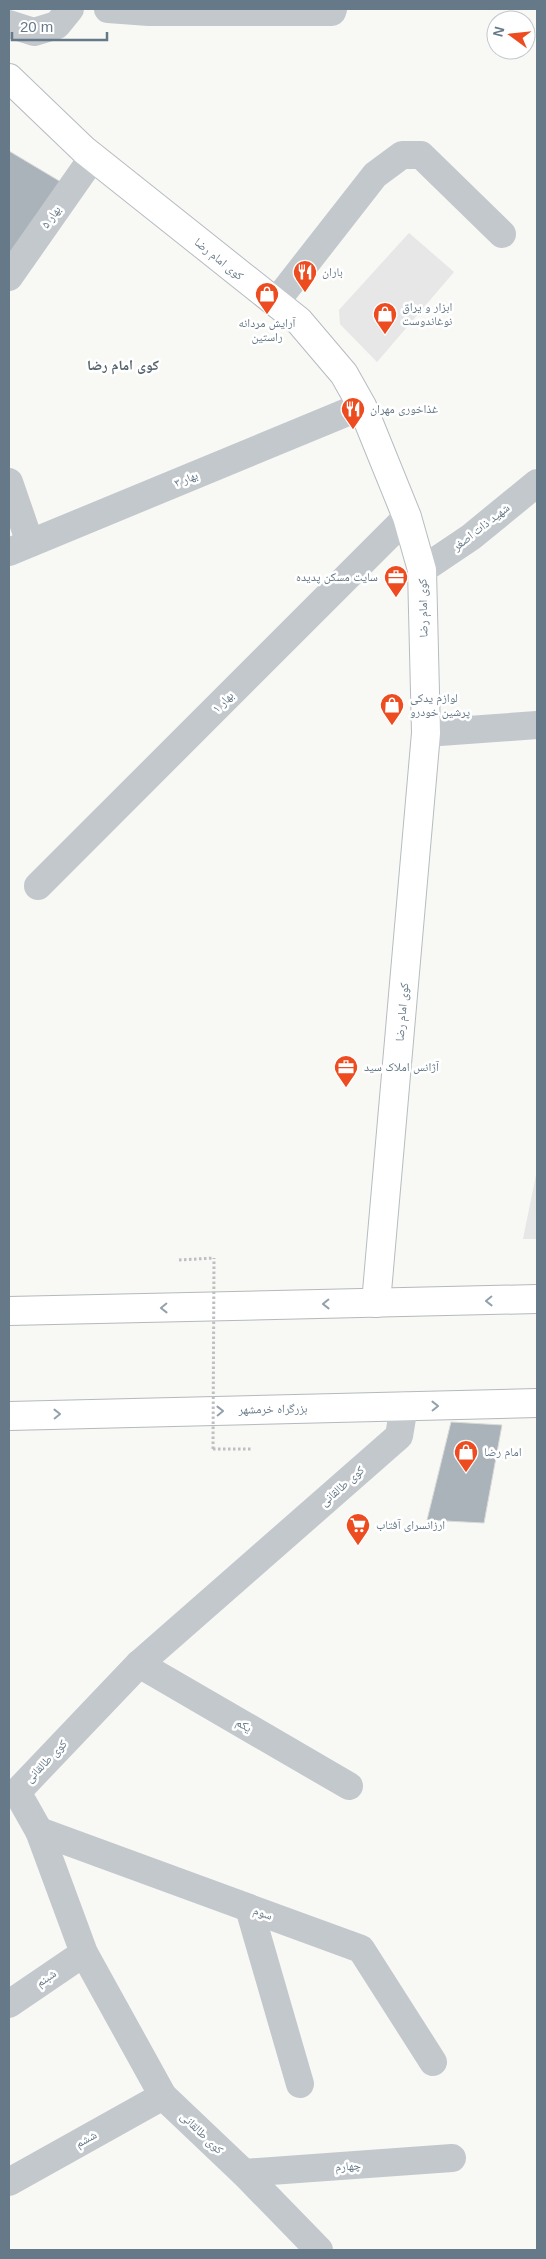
<svg xmlns="http://www.w3.org/2000/svg" width="546" height="2259" viewBox="0 0 546 2259" font-family="Helvetica,'Noto Naskh Arabic',sans-serif">
	<style>
		.built { fill: #e6e7e6 }
		.building { fill: #a9b3b9; stroke: #dadad8 }
		.lines { fill: none; stroke-linecap: round; stroke-linejoin: round }
		.secondary-casing { stroke: #b5bcc0; stroke-width: 30 }
		.highway-casing { stroke: #b4b9bc; stroke-width: 30 }
		.path { stroke: #bdc0c3; stroke-width: 3; stroke-dasharray: 2.5 2.5; stroke-linecap: butt }
		.street { stroke: #c3c8cc; stroke-width: 28 }
		.secondary { stroke: #fff; stroke-width: 28 }
		.highway { stroke: #fff; stroke-width: 28 }
		.path-bridge { stroke: #bdc0c3; stroke-width: 3; stroke-dasharray: 2.5 2.5; stroke-linecap: butt }
		.oneway { stroke: #93a1ac }
		.labels { text-anchor: middle; stroke-width: 5; stroke-linejoin: round; paint-order: stroke }
		.street-label { font-size: 12px; fill: #657988; stroke: #fff }
		.poi-label { font-size: 12px; fill: #657988; stroke: #fff; text-anchor: start }
		.neighbourhood-label { font-size: 14px; font-weight: bold; fill: #54626d; stroke: #fff }
	</style>
	<rect width="100%" height="100%" fill="#f8f8f5"/>
	<!-- built -->
	<g class="built">
		<path d="M409,233L454,272L377,362L340,324L339,310Z"/>
		<path d="M537,1170V1239H523Z"/>
	</g>
	<!-- building -->
	<g class="building">
		<path d="M9,151L66,185L9,261Z"/>
		<path d="M451,1422L502,1425L484,1523L427,1520Z"/>
	</g>
	<g class="lines">
		<!-- secondary casing -->
		<g class="secondary-casing">
			<path id="secondary" d="M9,78L84,150L299,321L344,374L362,406L407,517L422,570L426,733L376,1303"/>
		</g>
		<!-- highway casing -->
		<g class="highway-casing">
			<g id="highway">
				<path d="M9,1311L537,1299"/>
				<path d="M9,1416L537,1403"/>
			</g>
		</g>
		<!-- path -->
		<g class="path">
			<path d="M179,1260L214,1258"/>
			<path d="M213,1449H251"/>
		</g>
		<!-- street -->
		<g class="street">
			<path d="M108,9L149,12H332L333,9"/>
			<path d="M9,24L34,32L57,25L70,9"/>
			<path d="M9,277L93,157"/>
			<path d="M275,303L375,175L402,155H421L502,234"/>
			<path d="M9,482L30,543"/>
			<path d="M9,552L362,406"/>
			<path d="M422,570L471,537L537,483"/>
			<path d="M426,733L537,725"/>
			<path d="M38,886L407,517"/>
			<path d="M139,1664L349,1786"/>
			<path d="M39,1831L361,1949L433,2062"/>
			<path d="M249,1908L300,2084"/>
			<path d="M9,2004L84,1953"/>
			<path d="M244,2173L452,2158"/>
			<path d="M9,2182L163,2096"/>
			<path d="M319,2250L244,2173L163,2096L84,1953L39,1831L17,1792L139,1664L399,1436L404,1406"/>
		</g>
		<!-- secondary -->
		<use href="#secondary" class="secondary"/>
		<!-- highway -->
		<use href="#highway" class="highway"/>
		<!-- path-bridge -->
		<path class="path-bridge" d="M213,1449L214,1258"/>
	</g>
	<!-- one-way arrows -->
	<defs><path id="oneway-chevron" d="M-2-3.5L2.5 0L-2 3.5" fill="none" stroke-width="1.6" stroke-linecap="round" stroke-linejoin="round" transform="scale(1.25)"/></defs>
	<g class="oneway">
		<use href="#oneway-chevron" transform="translate(489 1301) rotate(179)"/>
		<use href="#oneway-chevron" transform="translate(326 1304) rotate(179)"/>
		<use href="#oneway-chevron" transform="translate(164 1308) rotate(179)"/>
		<use href="#oneway-chevron" transform="translate(435 1406) rotate(-1)"/>
		<use href="#oneway-chevron" transform="translate(220 1411) rotate(-1)"/>
		<use href="#oneway-chevron" transform="translate(57 1414) rotate(-1)"/>
	</g>
	<!-- icons -->
	<defs>
		<g id="restaurant-pin" transform="scale(1.25)"><path d="M0 17L-7.5 6A9.5 9.5 0 1 1 7.5 6Z" fill="#ed4c20" stroke="#fff"/><path d="M-5-6h1v4h1v-4h1v4h1v-4h1v5L-1.5 .5V6h-2V.5L-5-1ZM5-6V6H3V1.5H1.5Q1.5-4 5-6Z" fill="#fff"/></g>
		<g id="shop-pin" transform="scale(1.25)"><path d="M0 17L-7.5 6A9.5 9.5 0 1 1 7.5 6Z" fill="#ed4c20" stroke="#fff"/><path d="M-5-2.5h2.3a2.7 3.5 0 0 1 5.4 0H5L5.5 6h-11ZM-1.5-2.5h3a1.5 2.3 0 0 0-3 0Z" fill="#fff"/></g>
		<g id="office-pin" transform="scale(1.25)"><path d="M0 17L-7.5 6A9.5 9.5 0 1 1 7.5 6Z" fill="#ed4c20" stroke="#fff"/><path d="M-6-3h4V-5.5h4V-3h4V5H-6ZM-1-4.5V-3h2v-1.5ZM-6 0V1H6V0Z" fill="#fff"/></g>
		<g id="supermarket-pin" transform="scale(1.25)"><path d="M0 17L-7.5 6A9.5 9.5 0 1 1 7.5 6Z" fill="#ed4c20" stroke="#fff"/><path d="M-6-5.5h2.5l.6 2H6L4.5 2H-2.5L-4.4-4H-6ZM-1.5 3.2a1.3 1.3 0 1 0 .1 0ZM3 3.2a1.3 1.3 0 1 0 .1 0Z" fill="#fff"/></g>
	</defs>
	<g fill-rule="evenodd">
		<use href="#restaurant-pin" x="305" y="272"/>
		<use href="#shop-pin" x="267" y="294"/>
		<use href="#shop-pin" x="385" y="314"/>
		<use href="#restaurant-pin" x="353" y="409"/>
		<use href="#office-pin" x="396" y="577"/>
		<use href="#shop-pin" x="392" y="705"/>
		<use href="#office-pin" x="346" y="1067"/>
		<use href="#shop-pin" x="466" y="1452"/>
		<use href="#supermarket-pin" x="358" y="1525"/>
	</g>
	<g class="labels">
		<!-- street labels -->
		<g class="street-label">
			<text transform="translate(51 217) rotate(-55)" y="4">بهار ۵</text>
			<text transform="translate(219 259) rotate(39)" y="4">کوی امام رضا</text>
			<text transform="translate(186 479) rotate(-22)" y="4">بهار ۳</text>
			<text transform="translate(481 527) rotate(-38)" y="4">شهید ذات اصغر</text>
			<text transform="translate(423 608) rotate(-91)" y="4">کوی امام رضا</text>
			<text transform="translate(223 702) rotate(-45)" y="4">بهار ۱</text>
			<text transform="translate(402 1012) rotate(-85)" y="4">کوی امام رضا</text>
			<text transform="translate(273 1409) rotate(-1)" y="4">بزرگراه خرمشهر</text>
			<text transform="translate(342 1486) rotate(-41)" y="4">کوی طالقانی</text>
			<text transform="translate(244 1725) rotate(30)" y="4">یکم</text>
			<text transform="translate(46 1761) rotate(-46)" y="4">کوی طالقانی</text>
			<text transform="translate(263 1913) rotate(20)" y="4">سوم</text>
			<text transform="translate(46 1978) rotate(-34)" y="4">شبنم</text>
			<text transform="translate(202 2133) rotate(44)" y="4">کوی طالقانی</text>
			<text transform="translate(86 2139) rotate(-29)" y="4">ششم</text>
			<text transform="translate(348 2166) rotate(-4)" y="4">چهارم</text>
		</g>
		<!-- poi labels -->
		<g class="poi-label">
			<text x="322" y="276">باران</text>
			<text x="402" y="311">ابزار و یراق<tspan x="402" dy="14">نوغاندوست</tspan></text>
			<text x="267" y="327" text-anchor="middle">آرایش مردانه<tspan x="267" dy="14">راستین</tspan></text>
			<text x="370" y="413">غذاخوری مهران</text>
			<text x="378" y="581" text-anchor="end">سایت مسکن پدیده</text>
			<text x="410" y="702">لوازم یدکی<tspan x="410" dy="14">پرشین خودرو</tspan></text>
			<text x="364" y="1071">آژانس املاک سید</text>
			<text x="484" y="1456">امام رضا</text>
			<text x="376" y="1529">ارزانسرای آفتاب</text>
		</g>
		<!-- neighbourhood labels -->
		<g class="neighbourhood-label">
			<text x="123" y="370">کوی امام رضا</text>
		</g>
	</g>
	<!-- border -->
	<rect width="546" height="2259" fill="none" stroke="#657988" stroke-width="20"/>
	<!-- north arrow -->
	<g transform="translate(511 35) rotate(285)"><circle r="24" fill="#ffffff" stroke="#c1c9cf"/>
	<path d="M0-4L9 19L0 12L-9 19Z" fill="#ed4c20"/>
	<text y="-8" font-size="14" font-weight="bold" text-anchor="middle" fill="#657988">N</text>
	</g>
	<!-- scale -->
	<path d="M12 32v8h95v-8" fill="none" stroke="#657988" stroke-width="2.5"/>
	<text x="20" y="32" font-size="15" fill="#657988" stroke="#ffffff" stroke-width="4" paint-order="stroke">20 m</text>
</svg>
